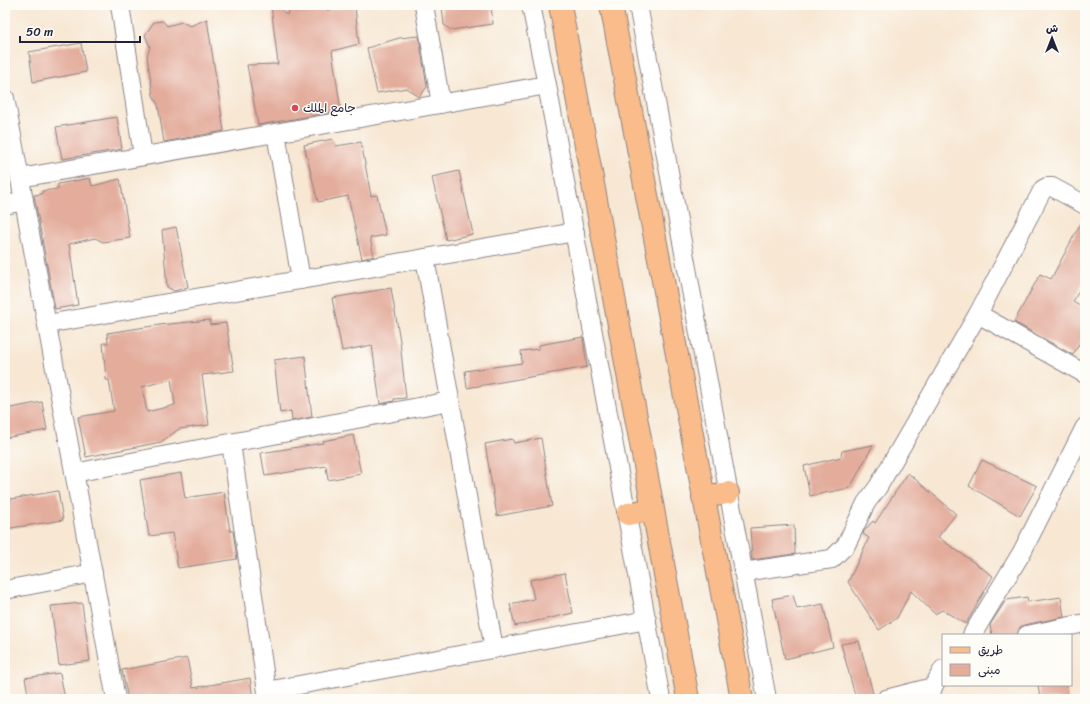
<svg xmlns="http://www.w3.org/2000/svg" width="1090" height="704" viewBox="0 0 1090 704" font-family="Sriracha,'Playpen Sans Arabic',sans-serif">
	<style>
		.building { fill: #e3ac9b; fill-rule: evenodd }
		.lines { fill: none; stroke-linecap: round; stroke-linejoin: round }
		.minor-casing { stroke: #8c8487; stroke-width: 20 }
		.major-casing { stroke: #8c8487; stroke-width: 24 }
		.minor { stroke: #fff; stroke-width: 18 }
		.major { stroke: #f9bc8a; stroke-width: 22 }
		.poi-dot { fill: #d1495b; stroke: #fdfcf7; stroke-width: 1.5 }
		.labels { text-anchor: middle; stroke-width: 3; stroke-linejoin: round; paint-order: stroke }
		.poi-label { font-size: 12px; fill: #22223b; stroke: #fdfcf7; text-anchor: start }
	</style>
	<rect width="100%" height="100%" fill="#fdfcf7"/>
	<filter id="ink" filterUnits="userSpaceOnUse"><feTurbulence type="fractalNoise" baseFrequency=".025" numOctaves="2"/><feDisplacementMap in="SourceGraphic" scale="8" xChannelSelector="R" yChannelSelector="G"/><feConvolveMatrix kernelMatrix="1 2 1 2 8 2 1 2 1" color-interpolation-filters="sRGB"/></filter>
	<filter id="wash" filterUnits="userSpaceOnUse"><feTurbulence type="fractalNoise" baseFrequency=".012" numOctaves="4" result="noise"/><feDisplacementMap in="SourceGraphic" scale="16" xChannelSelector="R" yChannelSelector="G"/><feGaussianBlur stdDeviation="0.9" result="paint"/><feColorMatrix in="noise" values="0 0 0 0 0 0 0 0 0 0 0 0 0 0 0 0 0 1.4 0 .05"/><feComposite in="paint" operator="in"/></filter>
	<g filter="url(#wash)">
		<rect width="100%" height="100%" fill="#f7e7d3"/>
		<g id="blocks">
			<!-- building -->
			<g class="building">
				<path d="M271,5H276L287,15L292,5H301L302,7L314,5H326L327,10L355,6L359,44L332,51L341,111L258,125L247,65L278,64Z"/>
				<path d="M442,5H491L493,24L451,30L444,25Z"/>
				<path d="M207,19L224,131L164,142L158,105L153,95L147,56L150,47L145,35L154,22L163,21L167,26L182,22L190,26Z"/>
				<path d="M419,36L427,87L419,97L407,88L377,93L367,48L399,38Z"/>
				<path d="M81,43L86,72L33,82L29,52Z"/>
				<path d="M117,117L122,149L62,159L56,127Z"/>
				<path d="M332,139L336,146L361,142L371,196L377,195L386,235L370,238L374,256L362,259L348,196L318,202L304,145Z"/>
				<path d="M459,171L473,234L446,240L432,177Z"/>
				<path d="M90,178L92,186L120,179L130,238L103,242L95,238L69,244L78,305L55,309L34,195L42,194V191L58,189V184Z"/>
				<path d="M1085,215V279L1073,302L1085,309V333L1073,355L1014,322L1040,274L1051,279Z"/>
				<path d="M176,227L188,287L174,291L167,287L162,230Z"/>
				<path d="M391,288L400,341L406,398L394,399V401L380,404L372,345L342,351L332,298Z"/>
				<path d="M210,320V325L226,323L234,371L202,375L209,425L179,429L161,442L86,457L78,417L114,411L109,380H106L103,343H108L107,333L159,325ZM171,379L175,405L147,412L142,387Z"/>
				<path d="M583,337L587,367L467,388L465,371L522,363L521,351L539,349V345Z"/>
				<path d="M305,356L312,417L292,421L291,411L280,413L274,360Z"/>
				<path d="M42,402L47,430L5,438V409Z"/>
				<path d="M353,435L361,474L328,480L326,466L265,476L261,453L323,443V441Z"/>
				<path d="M541,438L552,506L497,516L485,444L512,439L514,443Z"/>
				<path d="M873,445L850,488L810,496L804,466L841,457L842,451Z"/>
				<path d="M982,460L1037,486L1020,516L969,486Z"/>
				<path d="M181,473L185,498L224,492L230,531H233L237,559L178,568L172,533L149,536L140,480Z"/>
				<path d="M908,473L956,514L938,537L993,576L966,624L942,610L935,614L911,591L897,618L879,630L848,582L869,538L863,534L864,531L873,521L875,523Z"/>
				<path d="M58,491L63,520L5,529V500Z"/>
				<path d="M794,525L795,554L752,560L750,528Z"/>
				<path d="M565,573L573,613L515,626L510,604L534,599L530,580Z"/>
				<path d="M793,595L797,609L823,604L833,647L785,659L772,599Z"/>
				<path d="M1027,597L1028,602L1061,597L1064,617L1024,625L1020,627L1017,635H992L990,625L1006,600Z"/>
				<path d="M82,603L90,661L59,665L51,606Z"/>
				<path d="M859,641L874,697L865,699H856L841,644Z"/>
				<path d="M187,658L193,688L250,678L253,699H128L122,670Z"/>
				<path d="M60,673L65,699H29L25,678Z"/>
				<path d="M1038,685H1066L1068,699H1040Z"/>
			</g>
		</g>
	</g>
	<g filter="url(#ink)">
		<use href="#blocks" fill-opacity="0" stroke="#8c8487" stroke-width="1"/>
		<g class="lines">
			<!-- minor casing -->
			<g class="minor-casing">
				<g id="minor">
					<path d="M120,5L143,156"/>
					<path d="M424,5L441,104"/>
					<path d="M531,5L547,85L661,699"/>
					<path d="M638,5L767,699"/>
					<path d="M5,98L116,699"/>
					<path d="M276,133L301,280"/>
					<path d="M20,178L547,85"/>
					<path d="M5,205L24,201"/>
					<path d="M425,258L494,649"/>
					<path d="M978,314L1085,374"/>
					<path d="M47,324L575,232"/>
					<path d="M231,443L268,699"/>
					<path d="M74,473L450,401"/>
					<path d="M743,572L832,559L846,545L866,503L878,487L978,314L1043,189L1047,187H1052L1085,205"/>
					<path d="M5,590L93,573"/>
					<path d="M972,635L1022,552L1085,427"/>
					<path d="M1027,635L1085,623"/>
					<path d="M267,691L647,620"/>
					<path d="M930,698L933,687L943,669"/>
					<path d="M886,699L933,687"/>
				</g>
			</g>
			<!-- major casing -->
			<g class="major-casing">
				<g id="major">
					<path d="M560,5L688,699"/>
					<path d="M611,5L742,699"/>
					<path d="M703,497L728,493"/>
					<path d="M628,514L652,509"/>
				</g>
			</g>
			<!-- minor -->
			<use href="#minor" class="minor"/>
			<!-- major -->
			<use href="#major" class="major"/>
		</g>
	</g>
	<!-- markers -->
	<circle class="poi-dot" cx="295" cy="108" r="4"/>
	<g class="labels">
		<!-- poi labels -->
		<g class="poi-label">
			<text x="303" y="112">جامع الملك</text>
		</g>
	</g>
	<!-- margin -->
	<rect width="1090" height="704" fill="none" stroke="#fdfcf7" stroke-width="20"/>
	<!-- legend -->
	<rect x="942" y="634" width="130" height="52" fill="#fdfcf7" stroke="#a5a5ac"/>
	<rect x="950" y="647" width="20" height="6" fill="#f9bc8a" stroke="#a5a5ac"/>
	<text x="978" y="654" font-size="12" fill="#22223b">طريق</text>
	<rect x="950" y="664" width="20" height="12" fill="#e3ac9b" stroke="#a5a5ac"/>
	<text x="978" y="674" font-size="12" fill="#22223b">مبنى</text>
	<!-- north arrow -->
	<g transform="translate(1052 38)" stroke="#fdfcf7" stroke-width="3" paint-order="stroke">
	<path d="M0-3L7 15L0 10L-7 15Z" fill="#22223b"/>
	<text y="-6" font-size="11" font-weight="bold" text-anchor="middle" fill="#22223b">ش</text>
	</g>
	<!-- scale -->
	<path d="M20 36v6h120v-6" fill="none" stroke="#22223b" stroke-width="2"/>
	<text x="26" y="36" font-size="12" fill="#22223b" stroke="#fdfcf7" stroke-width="3" paint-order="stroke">50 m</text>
</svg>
